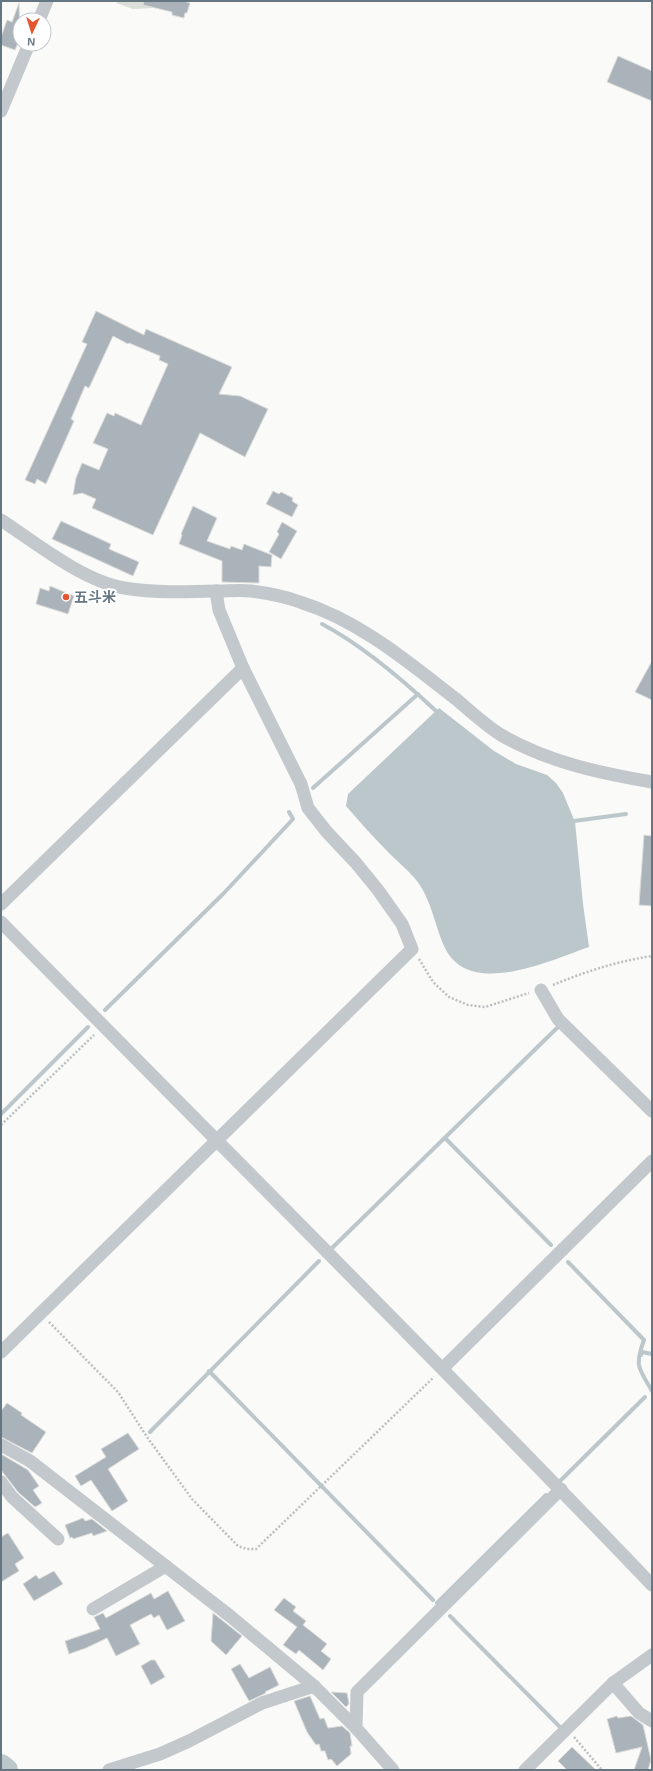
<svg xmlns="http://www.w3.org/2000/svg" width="653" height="1771" viewBox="0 0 653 1771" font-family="Arial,'Noto Sans JP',sans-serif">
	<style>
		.green { fill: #dadfd7 }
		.water { fill: #bbc7cb }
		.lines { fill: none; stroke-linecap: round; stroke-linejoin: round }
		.stream { stroke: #bbc7cb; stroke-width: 4 }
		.river { stroke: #bbc7cb; stroke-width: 24 }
		.building { fill: #aab3b9; stroke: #dcdcda }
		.path { stroke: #bbbfc2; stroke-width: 2.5; stroke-dasharray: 2 2; stroke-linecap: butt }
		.minor { stroke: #c3c8cc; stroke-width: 13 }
		.poi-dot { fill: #e4572e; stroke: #fff; stroke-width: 1.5 }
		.labels { text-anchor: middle; stroke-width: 4; stroke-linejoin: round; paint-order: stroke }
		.poi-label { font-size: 14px; font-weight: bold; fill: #657683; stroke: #fff; text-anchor: start }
	</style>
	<rect width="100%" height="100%" fill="#fafaf8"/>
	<!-- green -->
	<path class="green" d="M118,1H155L153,8L133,9L116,3Z"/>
	<!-- water -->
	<path class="water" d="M439,708L494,751L516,764L547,775L556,783L563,793L575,822L583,904L589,947C551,960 470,999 445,948C435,927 432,901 417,881C409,871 398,862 389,853C374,838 360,822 346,806L348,794Z"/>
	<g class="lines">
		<!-- stream -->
		<g class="stream">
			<path d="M322,624C360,644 405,682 436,711"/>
			<path d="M313,788L418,694"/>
			<path d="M574,821L626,814"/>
			<path d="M105,1010L224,893L293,819L289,812"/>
			<path d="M1,1114L88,1027"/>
			<path d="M445,1138L551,1245"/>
			<path d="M331,1249L558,1027"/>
			<path d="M568,1262L644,1340C634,1367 639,1368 652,1391"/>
			<path d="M641,1355L642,1352L652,1354"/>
			<path d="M209,1371L433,1600"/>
			<path d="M150,1432L319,1261"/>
			<path d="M557,1484L645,1397"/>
			<path d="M437,1603L546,1495"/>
			<path d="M450,1616L559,1726"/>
		</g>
		<!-- river -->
		<path class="river" d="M1,1766L6,1770"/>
	</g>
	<!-- building -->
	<g class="building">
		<path d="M144,1H183L190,3L187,13H185L184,18L172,15V12L143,5Z"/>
		<path d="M19,3L20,38L15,50L1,45V37L7,20L12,22Z"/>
		<path d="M618,56L652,71V101L607,82Z"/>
		<path d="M96,311L144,335L146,329L232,367L219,394L240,396L268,409L245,457L200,433L153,535L92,508L96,499L82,493L73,495L76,478L82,463L99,470L108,449L93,443L107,413L114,416L115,413L141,425L168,364L159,360L160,356L129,343L128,344L113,336L89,388L85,386L71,419L74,421L46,484L37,479L35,484L25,480L87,344L82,342Z"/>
		<path d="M273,491L279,494L281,492L293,498L292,501L298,505L292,517L266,504Z"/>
		<path d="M193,506L217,518L207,541L230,549L231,546L242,550L244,544L272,555L271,567L259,566V583L222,582V561L179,544L182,535L181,534Z"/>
		<path d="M61,521L111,544L109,549L139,562L133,576L52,539Z"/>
		<path d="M282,522L297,531L281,559L269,552L279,534L277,532Z"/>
		<path d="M50,586L74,596L68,614L36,604L40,588L49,591Z"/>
		<path d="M652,661V700L635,692Z"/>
		<path d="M644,835L652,836V906L639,905Z"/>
		<path d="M7,1403L22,1413L21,1415L46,1432L32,1453L1,1437V1411Z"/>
		<path d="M128,1433L139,1449L108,1469L128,1501L112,1511L91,1480L81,1486L75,1476L106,1457L101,1449Z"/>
		<path d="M1,1454L28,1470L39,1486L33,1490L42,1503L35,1507L18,1492L1,1470Z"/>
		<path d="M83,1518L85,1521L92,1519L107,1531L93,1536L92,1533L73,1539L72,1537L70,1538L65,1525Z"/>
		<path d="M8,1533L24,1558L15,1564L19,1571L1,1582V1537Z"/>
		<path d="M54,1571L63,1584L34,1601L23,1584L36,1575L39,1579Z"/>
		<path d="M168,1591L185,1621L167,1630L159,1615L154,1618L151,1614L130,1625L140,1644L116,1656L107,1638L86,1648L69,1654L65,1641L100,1629L94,1617L103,1613L106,1618L151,1593L154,1599Z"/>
		<path d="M284,1598L296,1607L293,1611L306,1621L303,1625L327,1644L321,1651L331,1659L323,1670L299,1650L296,1654L283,1645L297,1627L274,1610Z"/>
		<path d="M213,1613L242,1636L226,1655L211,1641Z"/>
		<path d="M151,1660H155L165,1677L151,1685L141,1666Z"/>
		<path d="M240,1664L249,1678L270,1667L279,1685L265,1692L266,1693L249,1701L231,1669Z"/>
		<path d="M331,1692L347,1693L349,1704L346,1707Z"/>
		<path d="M310,1696L320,1719L324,1718L328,1728L342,1726L350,1733L352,1746H350L351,1754L337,1766L331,1759L328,1760L325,1751H321L319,1744L316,1745L307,1732L294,1701Z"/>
		<path d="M617,1716L618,1718L631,1716L643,1725L651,1760L648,1770H634L642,1747L616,1753L607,1719Z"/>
		<path d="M572,1747L596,1770H567L558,1761Z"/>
	</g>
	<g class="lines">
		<!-- path -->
		<g class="path">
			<path d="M419,959L433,982L449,997L468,1005L485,1007L529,993"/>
			<path d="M553,985C584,972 618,961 652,956"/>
			<path d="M1,1125L94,1035"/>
			<path d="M49,1322L118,1392L147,1437L192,1499L238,1546L247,1549H256L434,1377"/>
			<path d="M574,1737L602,1770"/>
		</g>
		<!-- minor -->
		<g class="minor">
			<path d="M39,20L47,1"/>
			<path d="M1,111L29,44"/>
			<path d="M1,520C36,543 83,581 124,588C154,593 187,592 218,591C229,591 240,590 251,591C267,593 284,596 300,602C360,621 407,661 456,699C470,711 485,725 501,735C548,762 599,773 652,782"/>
			<path d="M1,904L243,668"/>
			<path d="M1,922C218,1143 438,1361 652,1585"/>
			<path d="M541,990L558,1019L652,1111"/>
			<path d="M1,1352L412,949L402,924L378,890L356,863L326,831L308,808L301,784L243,668L219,610L216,591"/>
			<path d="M443,1368L652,1161"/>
			<path d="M1,1445L30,1461L230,1616L314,1686L356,1728L393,1770"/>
			<path d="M1,1482L12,1497L58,1539"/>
			<path d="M93,1609L166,1566"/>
			<path d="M613,1683L639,1713L652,1721"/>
			<path d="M356,1728L357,1692L561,1489"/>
			<path d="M109,1770L160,1754L189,1741L262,1703L314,1686"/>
			<path d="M525,1770L613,1683L652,1655"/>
		</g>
	</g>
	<!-- markers -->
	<circle class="poi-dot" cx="66" cy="597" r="4"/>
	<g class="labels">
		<!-- poi labels -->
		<g class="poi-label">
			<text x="74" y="602">五斗米</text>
		</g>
	</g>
	<!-- border -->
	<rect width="653" height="1771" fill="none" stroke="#657683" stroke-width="4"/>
	<!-- north arrow -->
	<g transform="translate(32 32) rotate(184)"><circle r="19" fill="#ffffff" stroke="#c1c8cd"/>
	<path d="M0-3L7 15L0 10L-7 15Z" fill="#e4572e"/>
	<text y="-6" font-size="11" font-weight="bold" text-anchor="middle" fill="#657683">N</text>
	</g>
</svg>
